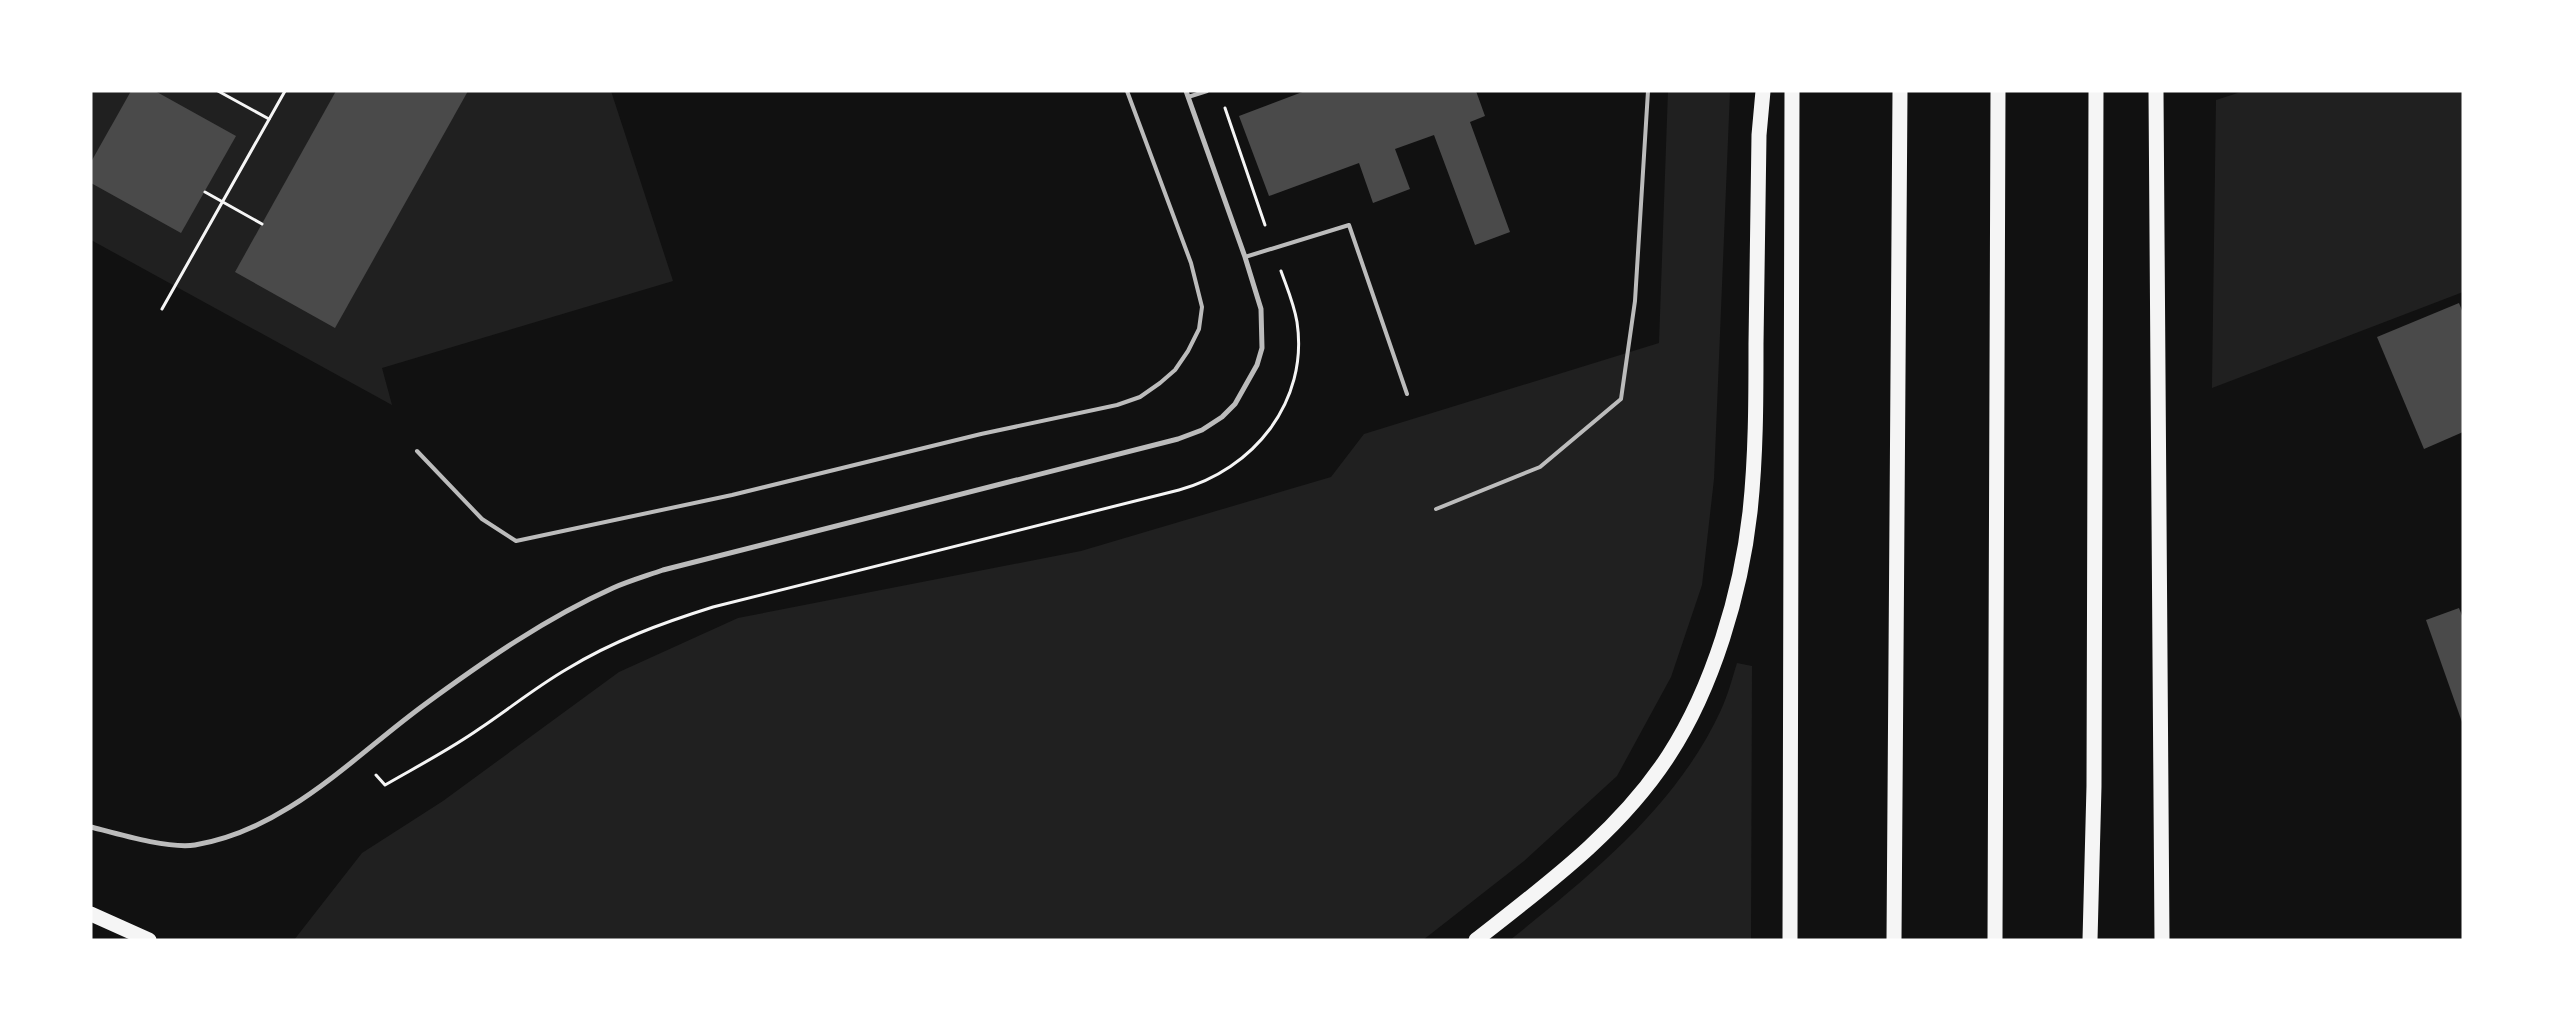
<svg xmlns="http://www.w3.org/2000/svg" width="2554" height="1031" viewBox="0 0 2554 1031" font-family="Arial,sans-serif">
	<style>
		.green { fill: #202020 }
		.building { fill: #4a4a4a }
		.lines { fill: none; stroke-linecap: round; stroke-linejoin: round }
		.path { stroke: #f5f5f5; stroke-width: 3 }
		.service { stroke: #bcbcbc; stroke-width: 4 }
		.minor { stroke: #bcbcbc; stroke-width: 5 }
		.motorway { stroke: #f5f5f5; stroke-width: 15 }
	</style>
	<rect width="100%" height="100%" fill="#111"/>
	<!-- green -->
	<g class="green">
		<path d="M91,91H611L673,281L382,368L392,405L91,240Z"/>
		<path d="M1668,91H1730L1714,479L1702,585L1671,677L1617,776L1524,861L1423,940H294L362,853L443,801L619,672L738,618L1081,551L1331,477L1364,434L1659,343Z"/>
		<path d="M2244,91H2463V292L2212,388L2216,100Z"/>
		<path d="M1737,663L1752,666L1751,940H1510C1590,876 1677,806 1721,710C1728,695 1732,679 1737,663Z"/>
	</g>
	<!-- building -->
	<g class="building">
		<path d="M131,91H155L236,136L181,233L91,183V162Z"/>
		<path d="M336,91H468L335,328L235,272Z"/>
		<path d="M1305,91H1476L1485,116L1470,122L1510,232L1475,245L1434,135L1395,149L1410,189L1373,203L1359,163L1269,196L1239,116Z"/>
		<path d="M2459,303L2463,313V432L2424,449L2377,337Z"/>
		<path d="M2459,608L2463,618L2462,722L2426,620Z"/>
	</g>
	<g class="lines">
		<!-- path -->
		<g class="path">
			<path d="M218,91L269,119"/>
			<path d="M1225,108L1265,225"/>
			<path d="M205,192L262,224"/>
			<path d="M162,309L285,91"/>
			<path d="M376,775L385,785C416,767 449,750 479,729C509,709 536,687 567,669C613,641 662,623 713,607L1179,490C1253,470 1309,402 1297,322C1294,304 1287,288 1281,271"/>
		</g>
		<!-- service -->
		<g class="service">
			<path d="M1188,97L1207,91"/>
			<path d="M1245,257L1349,225L1407,394"/>
			<path d="M417,451L482,519L516,541L732,495L981,434L1117,405L1140,397L1160,383L1175,370L1188,351L1199,329L1202,307L1191,263L1127,91"/>
			<path d="M1436,509L1540,467L1621,399L1635,301L1648,91"/>
		</g>
		<!-- minor -->
		<path class="minor" d="M91,827C118,834 168,849 195,845C286,830 353,757 424,705C484,661 546,618 613,588C629,581 646,576 663,570L1178,439L1202,430L1222,417L1235,404L1257,365L1262,348L1261,309L1245,257L1186,91"/>
		<!-- motorway -->
		<g class="motorway">
			<path d="M2156,91L2162,940"/>
			<path d="M91,914L149,940"/>
			<path d="M1476,940C1546,885 1620,831 1669,755C1713,687 1741,593 1750,512C1756,456 1756,400 1756,344C1757,274 1758,205 1759,135L1763,91"/>
			<path d="M1790,940L1792,91"/>
			<path d="M1894,940L1900,91"/>
			<path d="M1995,940L1998,91"/>
			<path d="M2090,940L2094,786L2096,91"/>
		</g>
	</g>
	<!-- border -->
	<rect width="2554" height="1031" fill="none" stroke="#ffffff" stroke-width="185"/>
</svg>
